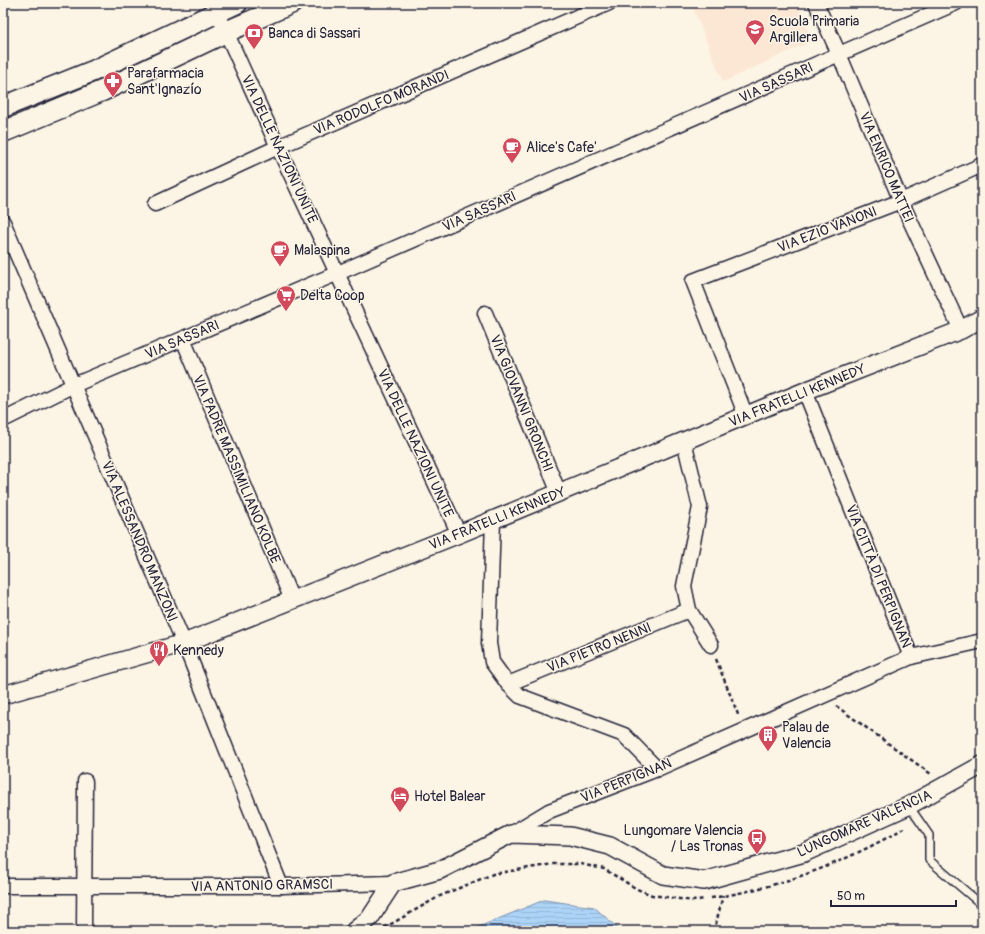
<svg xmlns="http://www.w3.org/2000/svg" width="985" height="934" viewBox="0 0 985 934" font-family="Pangolin,sans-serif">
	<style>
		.built { fill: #fce7d5 }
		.water { fill: url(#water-rules); stroke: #758dac }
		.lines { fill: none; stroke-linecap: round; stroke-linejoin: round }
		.service-casing { stroke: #22223b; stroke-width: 10 }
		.minor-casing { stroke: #22223b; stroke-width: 17 }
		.tertiary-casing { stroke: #22223b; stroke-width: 20 }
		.secondary-casing { stroke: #22223b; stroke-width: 23 }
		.path { stroke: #22223b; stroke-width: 2.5; stroke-dasharray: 4 3; stroke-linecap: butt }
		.service { stroke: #fcf5e5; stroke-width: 7 }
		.minor { stroke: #fcf5e5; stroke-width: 14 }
		.tertiary { stroke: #fcf5e5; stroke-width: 17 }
		.secondary { stroke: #fcf5e5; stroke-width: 20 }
		.labels { text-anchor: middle; stroke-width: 3; stroke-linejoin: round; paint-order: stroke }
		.poi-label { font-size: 14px; fill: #22223b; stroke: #fcf5e5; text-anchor: start }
		.street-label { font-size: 14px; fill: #22223b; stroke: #fcf5e5 }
	</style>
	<defs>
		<pattern id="water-rules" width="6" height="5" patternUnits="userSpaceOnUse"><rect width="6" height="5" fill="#add4f7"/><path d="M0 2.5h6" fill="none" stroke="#95b6d5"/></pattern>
	</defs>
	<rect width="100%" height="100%" fill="#fcf5e5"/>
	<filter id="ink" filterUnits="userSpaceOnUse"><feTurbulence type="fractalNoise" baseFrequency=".025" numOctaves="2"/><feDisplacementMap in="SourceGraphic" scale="8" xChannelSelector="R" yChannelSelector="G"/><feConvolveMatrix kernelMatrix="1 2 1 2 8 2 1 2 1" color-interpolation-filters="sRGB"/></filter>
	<g filter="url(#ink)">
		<!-- built -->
		<path class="built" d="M691,3H797L812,41L723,82Z"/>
		<!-- water -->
		<path class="water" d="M544,900L594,907L621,931H469Z"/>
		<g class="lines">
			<!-- service casing -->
			<g class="service-casing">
				<path id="service" d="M909,806L929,835V860L982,905"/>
			</g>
			<!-- minor casing -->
			<g class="minor-casing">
				<g id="minor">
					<path d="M213,3L278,147L459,534"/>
					<path d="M816,3L839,54L901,201L961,330"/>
					<path d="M155,204L278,147L609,3"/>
					<path d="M3,222L184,643L281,886"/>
					<path d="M485,313L559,493"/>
					<path d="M183,339L292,600"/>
					<path d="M805,391L911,657"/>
					<path d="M746,416L693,281L901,201L982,165"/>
					<path d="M3,420L74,385L338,273L956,3"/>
					<path d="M684,441L700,507L684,586L689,610L711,645"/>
					<path d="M493,520L489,643L492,662L508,684L520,696L624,735L657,769"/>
					<path d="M508,684L689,610"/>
					<path d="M511,834L549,811L657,769L911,657L982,641"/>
					<path d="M3,886H281L393,883"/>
					<path d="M84,931L85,781"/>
				</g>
			</g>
			<!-- tertiary casing -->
			<g class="tertiary-casing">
				<g id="tertiary">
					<path d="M3,695L184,643L459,534L805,391L961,330L982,318"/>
					<path d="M354,931L370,918L393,883L440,870L511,834L570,836L610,846L663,875L704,881L804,853L908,806L982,765"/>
				</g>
			</g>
			<!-- secondary casing -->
			<g class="secondary-casing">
				<g id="secondary">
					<path d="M3,107L93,71L237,3"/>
					<path d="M3,132L102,91L226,32L292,3"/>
				</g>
			</g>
			<!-- path -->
			<g class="path">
				<path d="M716,659L739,717"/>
				<path d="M836,706L931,774"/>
				<path d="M711,898C779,888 845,863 904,828"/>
				<path d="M384,928L440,896L493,874L553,864H580L604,869L637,889L652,895L693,901L704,899"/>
				<path d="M717,931L715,928L723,895"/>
			</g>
			<!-- service -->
			<use href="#service" class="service"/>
			<!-- minor -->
			<use href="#minor" class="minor"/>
			<!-- tertiary -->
			<use href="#tertiary" class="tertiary"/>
			<!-- secondary -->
			<use href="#secondary" class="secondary"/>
		</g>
	</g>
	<!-- icons -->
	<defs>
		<g id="school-pin" transform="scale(1)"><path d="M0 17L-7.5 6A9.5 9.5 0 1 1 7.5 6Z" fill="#d1495b" stroke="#fcf5e5"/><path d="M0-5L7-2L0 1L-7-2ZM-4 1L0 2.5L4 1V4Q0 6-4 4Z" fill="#fff"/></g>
		<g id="bank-pin" transform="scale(1)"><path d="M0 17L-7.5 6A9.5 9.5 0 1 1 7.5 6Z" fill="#d1495b" stroke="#fcf5e5"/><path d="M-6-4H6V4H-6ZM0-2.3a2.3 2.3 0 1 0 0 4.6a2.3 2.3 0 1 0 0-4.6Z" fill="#fff"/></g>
		<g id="pharmacy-pin" transform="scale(1)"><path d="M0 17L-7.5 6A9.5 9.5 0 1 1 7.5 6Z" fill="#d1495b" stroke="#fcf5e5"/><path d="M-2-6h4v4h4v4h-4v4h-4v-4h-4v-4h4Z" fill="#fff"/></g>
		<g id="cafe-pin" transform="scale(1)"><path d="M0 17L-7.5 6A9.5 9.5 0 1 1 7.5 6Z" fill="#d1495b" stroke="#fcf5e5"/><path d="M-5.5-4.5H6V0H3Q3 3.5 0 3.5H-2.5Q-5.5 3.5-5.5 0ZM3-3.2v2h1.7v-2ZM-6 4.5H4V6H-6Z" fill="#fff"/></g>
		<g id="supermarket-pin" transform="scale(1)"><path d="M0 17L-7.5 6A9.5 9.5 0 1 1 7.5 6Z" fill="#d1495b" stroke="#fcf5e5"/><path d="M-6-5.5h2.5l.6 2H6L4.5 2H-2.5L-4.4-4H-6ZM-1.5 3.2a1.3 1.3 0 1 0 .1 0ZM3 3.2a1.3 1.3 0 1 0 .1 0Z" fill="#fff"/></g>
		<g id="restaurant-pin" transform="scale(1)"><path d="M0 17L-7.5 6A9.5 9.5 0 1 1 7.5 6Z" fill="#d1495b" stroke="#fcf5e5"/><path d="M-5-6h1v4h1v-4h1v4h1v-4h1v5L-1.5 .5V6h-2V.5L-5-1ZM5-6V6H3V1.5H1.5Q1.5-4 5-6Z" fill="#fff"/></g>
		<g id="building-pin" transform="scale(1)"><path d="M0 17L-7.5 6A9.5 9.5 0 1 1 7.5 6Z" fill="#d1495b" stroke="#fcf5e5"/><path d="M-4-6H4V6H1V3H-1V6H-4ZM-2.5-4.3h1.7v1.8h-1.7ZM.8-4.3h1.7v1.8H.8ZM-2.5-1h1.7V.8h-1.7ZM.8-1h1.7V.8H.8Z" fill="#fff"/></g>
		<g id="hotel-pin" transform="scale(1)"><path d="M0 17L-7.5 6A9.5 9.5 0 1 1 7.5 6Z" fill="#d1495b" stroke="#fcf5e5"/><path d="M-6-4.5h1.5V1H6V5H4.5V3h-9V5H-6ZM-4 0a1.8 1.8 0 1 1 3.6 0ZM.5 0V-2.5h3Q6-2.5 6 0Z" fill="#fff"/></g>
		<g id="bus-pin" transform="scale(1)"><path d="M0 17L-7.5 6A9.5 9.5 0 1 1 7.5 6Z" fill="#d1495b" stroke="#fcf5e5"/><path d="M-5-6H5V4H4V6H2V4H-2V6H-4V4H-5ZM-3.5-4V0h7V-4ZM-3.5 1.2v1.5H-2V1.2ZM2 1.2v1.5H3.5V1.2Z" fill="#fff"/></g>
	</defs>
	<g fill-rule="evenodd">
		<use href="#school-pin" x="755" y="29"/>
		<use href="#bank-pin" x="254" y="33"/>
		<use href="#pharmacy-pin" x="113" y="81"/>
		<use href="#cafe-pin" x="512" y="147"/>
		<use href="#cafe-pin" x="280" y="250"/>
		<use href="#supermarket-pin" x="286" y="295"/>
		<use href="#restaurant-pin" x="159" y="650"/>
		<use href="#building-pin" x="768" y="735"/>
		<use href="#hotel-pin" x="400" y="796"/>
		<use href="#bus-pin" x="757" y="838"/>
	</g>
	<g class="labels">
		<!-- poi labels -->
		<g class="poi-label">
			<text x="769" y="26">Scuola Primaria<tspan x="769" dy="16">Argillera</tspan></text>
			<text x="268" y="38">Banca di Sassari</text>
			<text x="127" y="78">Parafarmacia<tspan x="127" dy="16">Sant'Ignazío</tspan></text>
			<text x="526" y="152">Alice's Cafe'</text>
			<text x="294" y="255">Malaspina</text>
			<text x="300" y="300">Delta Coop</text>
			<text x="173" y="655">Kennedy</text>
			<text x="782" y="732">Palau de<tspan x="782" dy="16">Valencia</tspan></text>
			<text x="414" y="801">Hotel Balear</text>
			<text x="743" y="835" text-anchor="end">Lungomare Valencia<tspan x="743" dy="16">/ Las Tronas</tspan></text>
		</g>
		<!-- street labels -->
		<g class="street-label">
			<text transform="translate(776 82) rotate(-24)" y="5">VIA SASSARI</text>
			<text transform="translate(381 102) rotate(-23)" y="5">VIA RODOLFO MORANDI</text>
			<text transform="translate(280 149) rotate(65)" y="5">VIA DELLE NAZIONI UNITE</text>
			<text transform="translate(887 167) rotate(67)" y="5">VIA ENRICO MATTEI</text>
			<text transform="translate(479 211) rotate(-24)" y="5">VIA SASSARI</text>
			<text transform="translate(827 229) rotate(-21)" y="5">VIA EZIO VANONI</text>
			<text transform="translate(182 339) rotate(-23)" y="5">VIA SASSARI</text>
			<text transform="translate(797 395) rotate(-22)" y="5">VIA FRATELLI KENNEDY</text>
			<text transform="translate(522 403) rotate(68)" y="5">VIA GIOVANNI GRONCHI</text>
			<text transform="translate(416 443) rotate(65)" y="5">VIA DELLE NAZIONI UNITE</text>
			<text transform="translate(237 469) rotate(67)" y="5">VIA PADRE MASSIMILIANO KOLBE</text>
			<text transform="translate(497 518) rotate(-22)" y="5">VIA FRATELLI KENNEDY</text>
			<text transform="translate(140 541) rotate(67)" y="5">VIA ALESSANDRO MANZONI</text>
			<text transform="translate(879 576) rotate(68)" y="5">VIA CITTÀ DI PERPIGNAN</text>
			<text transform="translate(599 647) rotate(-22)" y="5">VIA PIETRO NENNI</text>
			<text transform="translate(626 780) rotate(-22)" y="5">VIA PERPIGNAN</text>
			<text transform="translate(864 823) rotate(-24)" y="5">LUNGOMARE VALENCIA</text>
			<text transform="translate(262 885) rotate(-1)" y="5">VIA ANTONIO GRAMSCI</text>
		</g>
	</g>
	<!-- margin -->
	<rect width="985" height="934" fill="none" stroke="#fcf5e5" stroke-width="16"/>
	<rect x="8" y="8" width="969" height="918" fill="none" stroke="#22223b" stroke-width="1.5" filter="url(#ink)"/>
	<!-- scale -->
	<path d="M831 900v6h125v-6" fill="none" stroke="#22223b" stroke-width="2"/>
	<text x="837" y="900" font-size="12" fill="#22223b" stroke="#fcf5e5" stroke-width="3" paint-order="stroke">50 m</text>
</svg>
